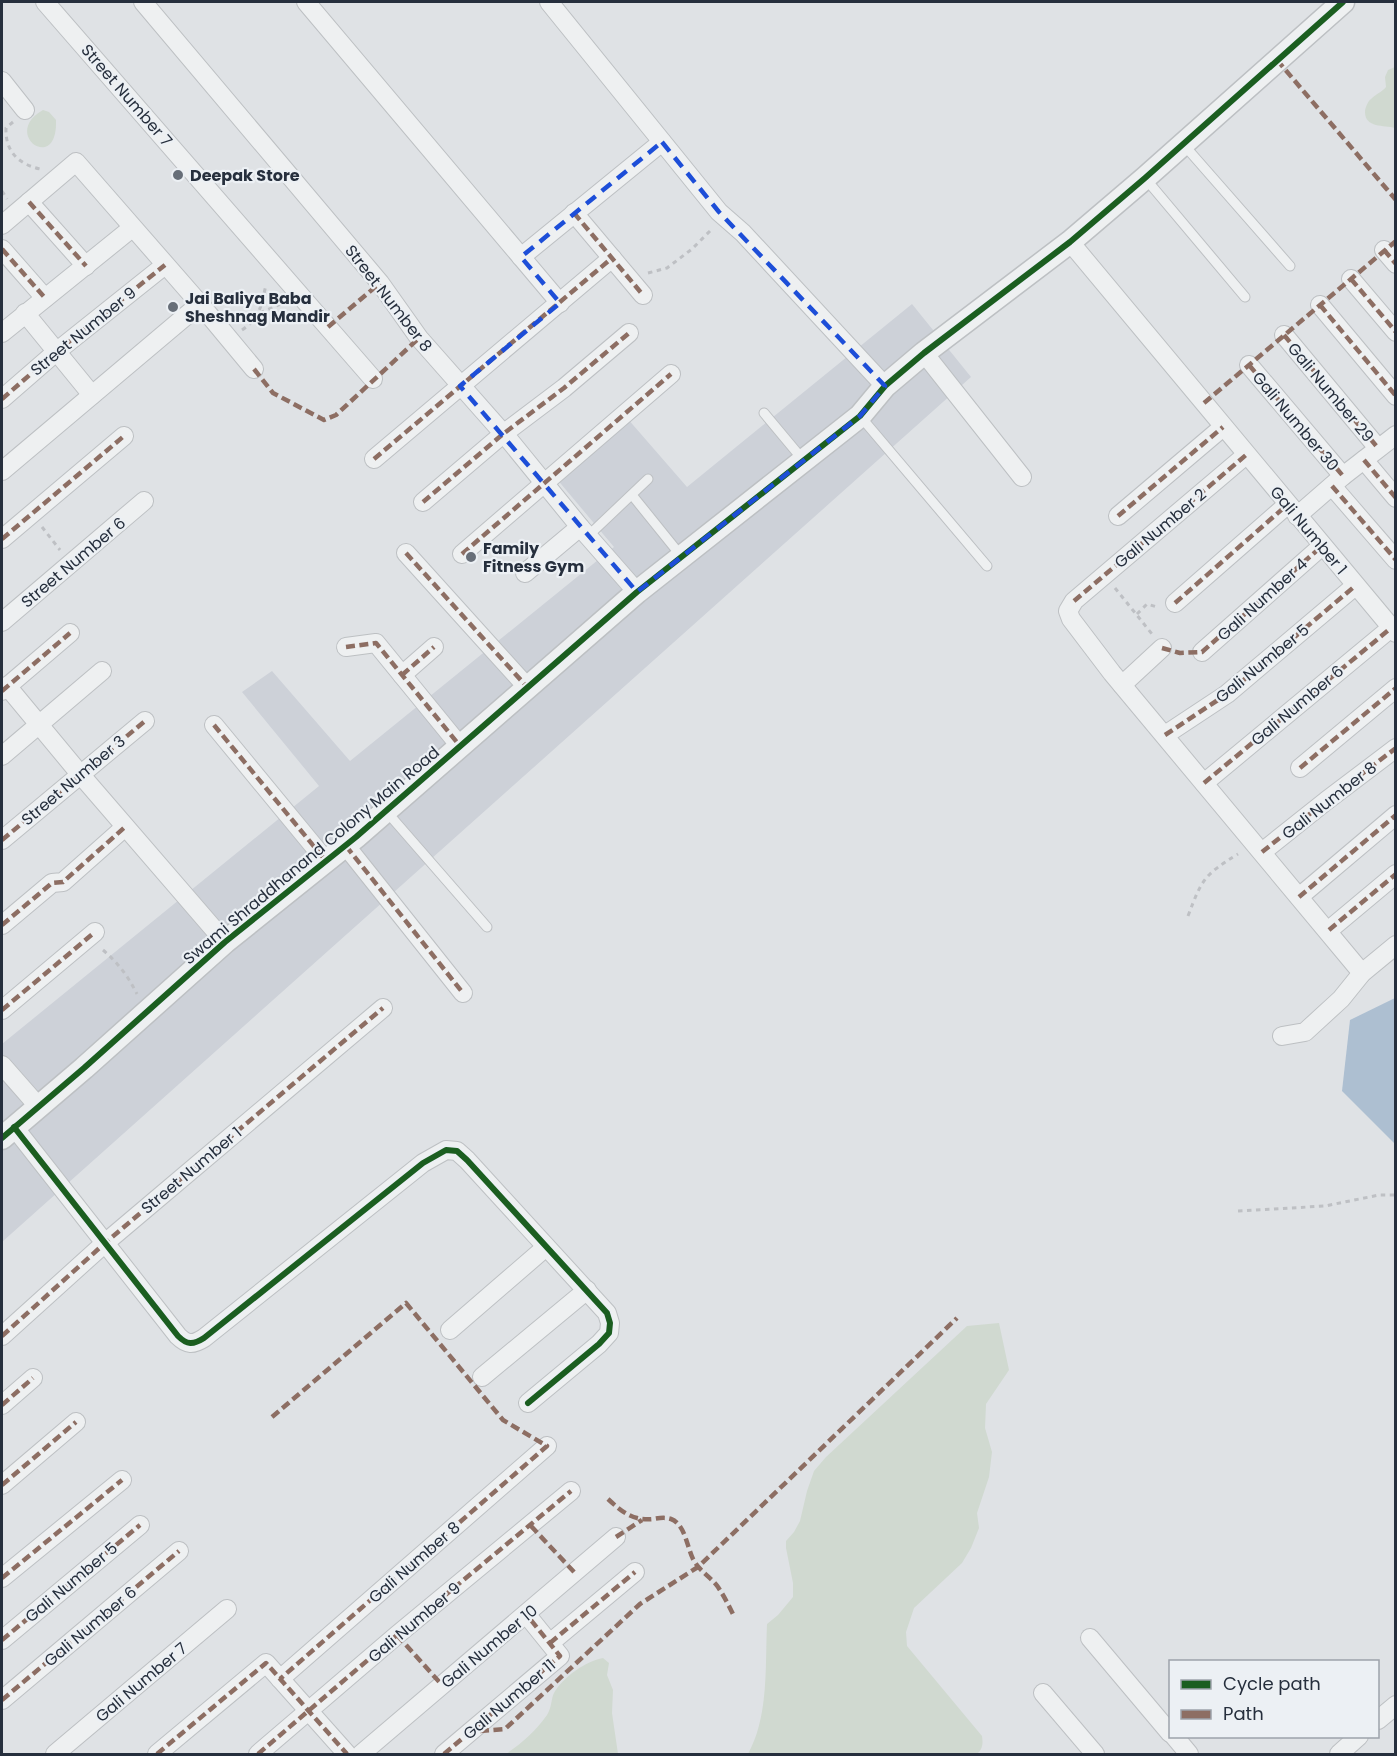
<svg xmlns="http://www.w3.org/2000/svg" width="1397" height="1756" viewBox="0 0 1397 1756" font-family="Poppins,sans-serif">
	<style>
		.built { fill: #cdd1d8 }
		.green { fill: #d0d9d0 }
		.water { fill: #adbfd1 }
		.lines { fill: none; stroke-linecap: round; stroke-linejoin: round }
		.service-casing { stroke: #bdc0c3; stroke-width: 11 }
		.minor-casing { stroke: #bdc0c3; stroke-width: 20 }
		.tertiary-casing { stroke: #bdc0c3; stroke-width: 25 }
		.path { stroke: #bec0c4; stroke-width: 3; stroke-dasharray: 4.5 4.5; stroke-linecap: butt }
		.service { stroke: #eef0f1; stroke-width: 9 }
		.minor { stroke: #eef0f1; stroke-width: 18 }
		.tertiary { stroke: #eef0f1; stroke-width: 22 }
		.quiet { stroke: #8d6e63; stroke-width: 4.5; stroke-dasharray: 9 4.5; stroke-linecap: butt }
		.cycleway-casing { stroke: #ecf0f4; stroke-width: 10 }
		.cycleway { stroke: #1b5e20; stroke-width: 6 }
		.marked { fill: none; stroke: #1d4ed8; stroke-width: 4.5; stroke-dasharray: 12 8; stroke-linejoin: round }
		.poi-dot { fill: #676e78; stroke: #ecf0f4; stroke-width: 2 }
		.labels { text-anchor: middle; stroke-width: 4.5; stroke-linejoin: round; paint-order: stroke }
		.street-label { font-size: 16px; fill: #262f3d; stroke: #ecf0f4 }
		.poi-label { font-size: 16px; font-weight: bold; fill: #262f3d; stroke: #ecf0f4; text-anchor: start }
	</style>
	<rect width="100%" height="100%" fill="#dfe2e5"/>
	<!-- built -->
	<path class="built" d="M912,304L971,377L2,1242V1044L319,786L242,692L272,671L350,761L614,547L556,478L627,418L687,487Z"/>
	<!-- green -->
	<g class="green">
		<path d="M1395,67V128C1384,125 1365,128 1365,112C1365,108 1368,101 1371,99C1376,94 1382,92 1386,87L1385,77L1388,70Z"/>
		<path d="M43,110L49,112L56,120C58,175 0,134 43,110Z"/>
		<path d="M999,1323L1009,1370L986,1404L985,1428L992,1452L989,1477L977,1513L979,1528L971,1548L962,1563L914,1608L906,1632L907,1646L982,1736C983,1743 983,1749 977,1754H748C769,1716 765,1666 767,1624L778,1615L793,1597V1583L786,1548V1541L794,1532L800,1521L807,1491L814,1471L826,1457L967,1326Z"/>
		<path d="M603,1658L609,1663L607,1675L613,1690L612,1713L618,1754H506C522,1743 536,1731 547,1715C552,1707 551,1699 554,1693C563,1677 586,1661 603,1658Z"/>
	</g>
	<!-- water -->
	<path class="water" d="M1395,998V1144L1342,1091L1350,1020Z"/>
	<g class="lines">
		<!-- service casing -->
		<g class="service-casing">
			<g id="service">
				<path d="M1184,145L1290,266"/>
				<path d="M1145,178L1245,297"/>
				<path d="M764,413L804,461"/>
				<path d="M860,416L987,566"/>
				<path d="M632,495L682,557"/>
				<path d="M588,536L648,479"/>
				<path d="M386,811L487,927"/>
			</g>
		</g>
		<!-- minor casing -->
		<g class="minor-casing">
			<g id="minor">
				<path d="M45,2L373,379"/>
				<path d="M143,2L380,283L419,338L510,441L580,527L637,592"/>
				<path d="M306,2L560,303"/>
				<path d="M549,2L719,212L743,233L885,386"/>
				<path d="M2,81L25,110"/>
				<path d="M29,202L86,266"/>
				<path d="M574,213L643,295"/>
				<path d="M2,225L76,162L200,304L254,369"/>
				<path d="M1070,242L1396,633"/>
				<path d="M2,249L45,298"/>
				<path d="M1384,250L1396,264"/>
				<path d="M521,257L662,142"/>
				<path d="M1351,279L1396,332"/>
				<path d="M1320,305L1396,396"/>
				<path d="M25,313L92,395"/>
				<path d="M2,333L132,228"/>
				<path d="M1284,335L1378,448"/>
				<path d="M924,353L1022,477"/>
				<path d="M1249,365L1343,476"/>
				<path d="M2,399L56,352L165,265"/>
				<path d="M1246,455L1074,601L1068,611L1071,619L1112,673L1362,973"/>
				<path d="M374,459L612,258"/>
				<path d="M1364,460L1396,498"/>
				<path d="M2,471L200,304"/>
				<path d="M1332,486L1396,560"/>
				<path d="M423,502L503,434L564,388L629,333"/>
				<path d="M1118,516L1223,427"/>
				<path d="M1297,516L1343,476L1396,435"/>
				<path d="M2,539L124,436"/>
				<path d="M406,553L528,688"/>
				<path d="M462,554L671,374"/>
				<path d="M525,573L580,527"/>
				<path d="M1175,603L1287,505"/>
				<path d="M2,622L144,501"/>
				<path d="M346,647L376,643L460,746"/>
				<path d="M1202,652L1322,546"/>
				<path d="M402,675L434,647"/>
				<path d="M1122,685L1162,648"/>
				<path d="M7,686L80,774L225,942"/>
				<path d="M2,691L70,633"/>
				<path d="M214,725L326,861"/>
				<path d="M1165,735L1227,694L1355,586"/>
				<path d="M2,756L102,671"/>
				<path d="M1300,768L1396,688"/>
				<path d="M1204,783L1391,628"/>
				<path d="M2,840L145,721"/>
				<path d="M346,846L463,993"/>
				<path d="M1262,852L1326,801L1396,748"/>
				<path d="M1299,897L1396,815"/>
				<path d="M2,925L52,883L63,882L125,827"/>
				<path d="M1329,930L1396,874"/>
				<path d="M2,1010L95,932"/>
				<path d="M1282,1036L1305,1032L1341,999L1362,973L1396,945"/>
				<path d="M2,1065L38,1106"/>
				<path d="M14,1127L178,1336C187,1345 193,1345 204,1338L423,1163L446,1150L457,1151L467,1160L607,1313L610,1323L609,1333L599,1344L528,1403"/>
				<path d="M450,1330L546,1247"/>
				<path d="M2,1336L105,1243L383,1008"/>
				<path d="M482,1377L587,1290"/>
				<path d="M2,1405L33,1378"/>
				<path d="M2,1485L76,1422"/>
				<path d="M2,1578L122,1480"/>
				<path d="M1090,1638L1170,1733"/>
				<path d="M2,1640L140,1525"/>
				<path d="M550,1643L635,1572"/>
				<path d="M280,1679L547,1446"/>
				<path d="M1043,1693L1095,1754"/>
				<path d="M2,1700L179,1551"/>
				<path d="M1378,1720L1396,1705"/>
				<path d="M1174,1736L1189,1754"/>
				<path d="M55,1754L227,1609"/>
				<path d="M157,1754L266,1663L347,1754"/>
				<path d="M258,1754L397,1635L571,1491"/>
				<path d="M361,1754L616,1537"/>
				<path d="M444,1754L560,1656L526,1614"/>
				<path d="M1339,1754L1359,1736"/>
			</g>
		</g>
		<!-- tertiary casing -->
		<g class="tertiary-casing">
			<path id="tertiary" d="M2,1138L84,1068L225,942L356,837L637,592L860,416L885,386L924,353L1070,242L1145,178L1343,2"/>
		</g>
		<!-- path -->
		<g class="path">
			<path d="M13,122L6,128C5,151 18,164 40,169"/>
			<path d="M2,191L7,199"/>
			<path d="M648,273L667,268L692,249L712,229"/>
			<path d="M260,313L283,303"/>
			<path d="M242,330C261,317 261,305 266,285"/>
			<path d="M42,527L60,550"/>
			<path d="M1115,588L1152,634"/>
			<path d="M1137,614L1147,604L1157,607"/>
			<path d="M1188,916C1202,879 1204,875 1238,854"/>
			<path d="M103,950C118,963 128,976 137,994"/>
			<path d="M1238,1211L1325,1206L1379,1195H1396"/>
		</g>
		<!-- service -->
		<use href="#service" class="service"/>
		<!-- minor -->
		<use href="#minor" class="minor"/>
		<!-- tertiary -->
		<use href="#tertiary" class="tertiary"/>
		<!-- quiet -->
		<g class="quiet">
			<path d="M1277,60L1396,200"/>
			<path d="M29,202L86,266"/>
			<path d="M574,213L643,295"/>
			<path d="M2,249L45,298"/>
			<path d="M1384,250L1396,264"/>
			<path d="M1351,279L1396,332"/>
			<path d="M1320,305L1396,396"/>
			<path d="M328,327L380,283"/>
			<path d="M1284,335L1378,448"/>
			<path d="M1249,365L1343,476"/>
			<path d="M254,369L273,393L324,420L336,415L419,338"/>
			<path d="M2,399L56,352L165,265"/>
			<path d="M1204,403L1396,241"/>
			<path d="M374,459L612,258"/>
			<path d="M1364,460L1396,498"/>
			<path d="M1332,486L1396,560"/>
			<path d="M423,502L503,434L564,388L629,333"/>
			<path d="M1118,516L1223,427"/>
			<path d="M2,539L124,436"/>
			<path d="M406,553L528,688"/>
			<path d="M462,554L671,374"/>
			<path d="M1074,601L1246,455"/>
			<path d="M1175,603L1287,505"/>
			<path d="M346,647L376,643L460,746"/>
			<path d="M1162,648L1180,653L1202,652L1322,546"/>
			<path d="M402,675L434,647"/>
			<path d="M2,691L70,633"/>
			<path d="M214,725L326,861"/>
			<path d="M1165,735L1227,694L1355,586"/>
			<path d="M1300,768L1396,688"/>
			<path d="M1204,783L1391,628"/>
			<path d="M2,840L145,721"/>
			<path d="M346,846L463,993"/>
			<path d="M1262,852L1326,801L1396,748"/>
			<path d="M1299,897L1396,815"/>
			<path d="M2,925L52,883L63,882L125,827"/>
			<path d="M1329,930L1396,874"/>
			<path d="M2,1010L95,932"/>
			<path d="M2,1336L105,1243L383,1008"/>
			<path d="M2,1405L33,1378"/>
			<path d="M272,1417L406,1303L503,1420L547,1446L280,1679"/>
			<path d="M2,1485L76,1422"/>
			<path d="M608,1499C622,1512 633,1521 653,1519C659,1518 665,1517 671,1519C685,1524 687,1547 693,1559C699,1571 711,1577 718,1587C724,1596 729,1606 734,1616"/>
			<path d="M531,1526L575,1573"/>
			<path d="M616,1537L642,1520"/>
			<path d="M2,1578L122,1480"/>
			<path d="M397,1635L442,1685"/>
			<path d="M2,1640L140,1525"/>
			<path d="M550,1643L635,1572"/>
			<path d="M2,1700L179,1551"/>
			<path d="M480,1731L505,1729L640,1604L698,1567L957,1318"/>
			<path d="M157,1754L266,1663L347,1754"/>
			<path d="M258,1754L397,1635L571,1491"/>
			<path d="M444,1754L560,1656L526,1614"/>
		</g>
		<!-- cycleway casing -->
		<g class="cycleway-casing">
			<g id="cycleway">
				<path d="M14,1127L178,1336C187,1345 193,1345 204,1338L423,1163L446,1150L457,1151L467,1160L607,1313L610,1323L609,1333L599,1344L528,1403"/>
				<path d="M2,1138L84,1068L225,942L356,837L637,592L860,416L885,386L924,353L1070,242L1145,178L1343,2"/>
			</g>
		</g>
		<!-- cycleway -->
		<use href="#cycleway" class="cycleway"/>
	</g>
	<!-- marked area -->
	<path class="marked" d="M662,142L719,212L885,386L860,416L637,592L460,386L560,303L521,257Z"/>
	<!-- markers -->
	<g class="poi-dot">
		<circle cx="178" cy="175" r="6"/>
		<circle cx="173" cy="307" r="6"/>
		<circle cx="471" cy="557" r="6"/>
	</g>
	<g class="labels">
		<!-- street labels -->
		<g class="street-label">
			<text transform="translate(127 95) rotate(49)" y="6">Street Number 7</text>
			<text transform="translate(389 298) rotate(52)" y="6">Street Number 8</text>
			<text transform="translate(83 331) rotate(-39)" y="6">Street Number 9</text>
			<text transform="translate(1331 392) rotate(50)" y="6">Gali Number 29</text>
			<text transform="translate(1296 421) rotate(50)" y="6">Gali Number 30</text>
			<text transform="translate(1160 528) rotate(-40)" y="6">Gali Number 2</text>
			<text transform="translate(1309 530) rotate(50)" y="6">Gali Number 1</text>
			<text transform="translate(73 562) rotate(-40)" y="6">Street Number 6</text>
			<text transform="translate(1262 599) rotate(-42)" y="6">Gali Number 4</text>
			<text transform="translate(1262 663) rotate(-39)" y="6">Gali Number 5</text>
			<text transform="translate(1297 705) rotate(-40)" y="6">Gali Number 6</text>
			<text transform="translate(73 780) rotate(-40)" y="6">Street Number 3</text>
			<text transform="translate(1329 800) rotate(-38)" y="6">Gali Number 8</text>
			<text transform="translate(311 855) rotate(-40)" y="6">Swami Shraddhanand Colony Main Road</text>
			<text transform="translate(191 1170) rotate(-40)" y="6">Street Number 1</text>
			<text transform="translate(414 1562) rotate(-41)" y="6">Gali Number 8</text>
			<text transform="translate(71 1582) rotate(-40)" y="6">Gali Number 5</text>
			<text transform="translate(414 1622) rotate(-40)" y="6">Gali Number 9</text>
			<text transform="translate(90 1626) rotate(-40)" y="6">Gali Number 6</text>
			<text transform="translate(489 1646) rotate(-40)" y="6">Gali Number 10</text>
			<text transform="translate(141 1682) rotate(-40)" y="6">Gali Number 7</text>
			<text transform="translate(509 1699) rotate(-40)" y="6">Gali Number 11</text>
		</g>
		<!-- poi labels -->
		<g class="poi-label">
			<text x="190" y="181">Deepak Store</text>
			<text x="185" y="304">Jai Baliya Baba<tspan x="185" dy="18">Sheshnag Mandir</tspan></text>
			<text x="483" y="554">Family<tspan x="483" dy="18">Fitness Gym</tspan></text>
		</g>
	</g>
	<!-- border -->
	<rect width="1397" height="1756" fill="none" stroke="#262f3d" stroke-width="6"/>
	<!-- legend -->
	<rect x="1169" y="1660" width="210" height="78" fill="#ecf0f4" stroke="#9da3ab" stroke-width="1.5"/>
	<rect x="1181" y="1680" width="30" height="9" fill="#1b5e20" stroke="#9da3ab" stroke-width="1.5"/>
	<text x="1223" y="1690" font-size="18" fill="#262f3d">Cycle path</text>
	<rect x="1181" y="1710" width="30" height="9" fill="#8d6e63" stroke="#9da3ab" stroke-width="1.5"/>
	<text x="1223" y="1720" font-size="18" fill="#262f3d">Path</text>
</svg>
